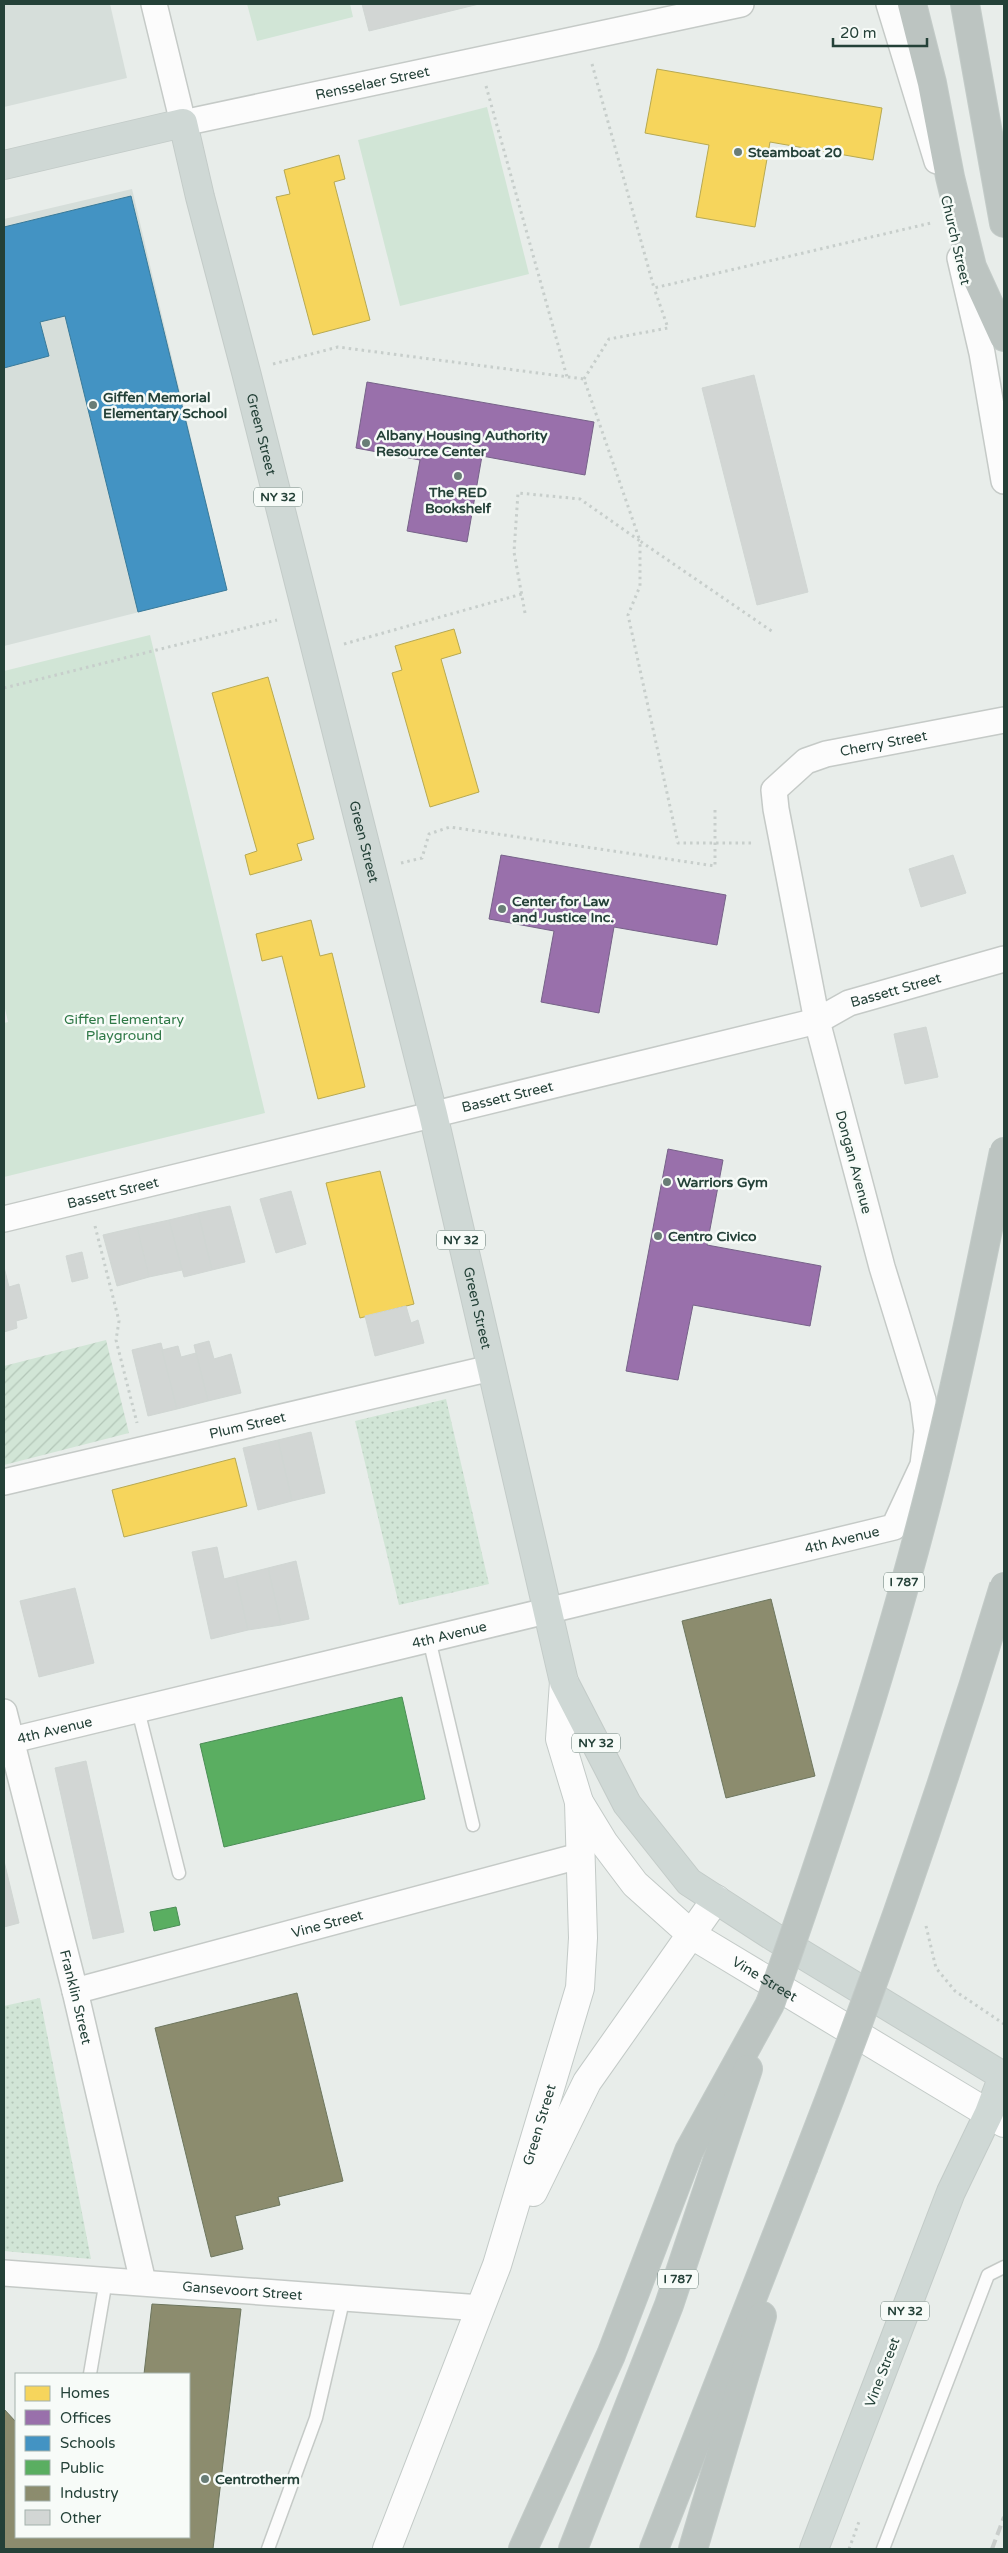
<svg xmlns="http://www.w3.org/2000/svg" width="1008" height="2553" viewBox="0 0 1008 2553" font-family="'Varela Round',sans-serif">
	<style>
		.built { fill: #d6deda }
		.grass { fill: url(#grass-dots) }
		.park { fill: #d1e5d6 }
		.garden { fill: url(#garden-furrows) }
		.homes { fill: #f6d55c; stroke: #b7a951 }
		.offices { fill: #9970ab; stroke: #766288 }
		.schools { fill: #4393c3; stroke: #3a7a99 }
		.public { fill: #5aae61; stroke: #4a8d55 }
		.industry { fill: #8c8c6e; stroke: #6d765e }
		.building { fill: #d2d6d4; stroke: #d0d6d3 }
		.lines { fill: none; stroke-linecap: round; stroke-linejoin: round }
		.lane-casing { stroke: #c5cac7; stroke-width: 15 }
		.street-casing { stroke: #c5cac7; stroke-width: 28 }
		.secondary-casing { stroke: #c3cac7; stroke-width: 30 }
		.primary-casing { stroke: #c3cbc8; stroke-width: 30 }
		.highway-casing { stroke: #c3cbc8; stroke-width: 30 }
		.path { stroke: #c7cecb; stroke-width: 3; stroke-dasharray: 2.5 4; stroke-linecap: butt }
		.lane { stroke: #fcfcfc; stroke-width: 12 }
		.street { stroke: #fcfcfc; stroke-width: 25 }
		.secondary { stroke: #fcfcfc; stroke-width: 28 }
		.primary { stroke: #cfd8d5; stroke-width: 28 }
		.highway { stroke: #bcc4c1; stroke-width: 28 }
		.rail { stroke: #c9cdcb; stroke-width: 4; stroke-dasharray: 10 5; stroke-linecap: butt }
		.highway-bridge-casing { stroke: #c3cbc8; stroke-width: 30; stroke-linecap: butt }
		.highway-bridge { stroke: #bcc4c1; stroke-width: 28 }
		.poi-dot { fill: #697d76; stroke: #f7fbf8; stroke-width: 2 }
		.labels { text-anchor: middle; stroke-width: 5; stroke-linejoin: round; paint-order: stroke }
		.shield { fill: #f7fbf8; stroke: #637972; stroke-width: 1 }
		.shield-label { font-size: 12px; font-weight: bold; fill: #244138 }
		.street-label { font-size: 14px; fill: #244138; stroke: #f7fbf8 }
		.poi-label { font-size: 14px; font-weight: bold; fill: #244138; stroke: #f7fbf8; text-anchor: start }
		.park-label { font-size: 14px; fill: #2e7846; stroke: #f7fbf8 }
	</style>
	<defs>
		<pattern id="grass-dots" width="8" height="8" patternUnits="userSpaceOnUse" patternTransform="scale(1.25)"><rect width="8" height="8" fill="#d1e5d6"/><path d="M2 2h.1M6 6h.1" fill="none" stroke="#b3c6b8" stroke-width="1.8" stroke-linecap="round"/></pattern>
		<pattern id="garden-furrows" width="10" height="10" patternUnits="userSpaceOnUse" patternTransform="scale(1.25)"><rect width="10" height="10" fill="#d1e5d6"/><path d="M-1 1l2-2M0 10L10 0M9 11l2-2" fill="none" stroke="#b3c6b8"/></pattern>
	</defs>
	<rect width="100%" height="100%" fill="#e8edea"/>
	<!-- built -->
	<g class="built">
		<path d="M4,4H110L127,78L4,107Z"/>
		<path d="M132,189L227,590L4,646V219Z"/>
	</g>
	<!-- grass -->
	<g class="grass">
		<path d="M446,1399L489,1584L399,1605L355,1421Z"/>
		<path d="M40,1998L91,2259L4,2251V2006Z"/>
	</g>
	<!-- park -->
	<g class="park">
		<path d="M247,4H350L353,17L257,41Z"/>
		<path d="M487,107L529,274L400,306L358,140Z"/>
		<path d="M150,635L265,1113L4,1177V1023L8,1022L4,1004V671Z"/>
	</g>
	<!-- garden -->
	<path class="garden" d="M106,1340L129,1433L4,1465V1366Z"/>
	<!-- homes -->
	<g class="homes">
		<path d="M657,69L882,108L873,160L770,142L755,227L696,217L709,145L645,133Z"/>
		<path d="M339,155L345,179L334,182L370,320L313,335L276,197L290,194L284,170Z"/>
		<path d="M454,629L461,653L441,659L479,792L430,807L392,673L402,670L395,646Z"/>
		<path d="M268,677L314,839L297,844L302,860L250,875L245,855L257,851L212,693Z"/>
		<path d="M311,920L320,956L332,953L365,1087L318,1099L282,956L262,961L256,934Z"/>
		<path d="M380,1171L414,1304L360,1318L326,1183Z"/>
		<path d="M235,1458L247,1506L124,1537L112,1490Z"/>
	</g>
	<!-- offices -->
	<g class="offices">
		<path d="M367,382L594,422L585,475L482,456L467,542L407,531L420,460L356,448Z"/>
		<path d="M501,855L726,895L717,945L614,927L599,1013L541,1002L554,931L489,919Z"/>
		<path d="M668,1149L723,1160L707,1245L821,1266L810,1326L693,1305L678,1380L626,1371Z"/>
	</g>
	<!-- schools -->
	<path class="schools" d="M131,196L227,590L138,612L65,316L40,322L49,356L4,368V227Z"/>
	<!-- public -->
	<g class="public">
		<path d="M402,1697L425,1799L224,1847L200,1744Z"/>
		<path d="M176,1907L180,1925L154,1931L150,1912Z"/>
	</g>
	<!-- industry -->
	<g class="industry">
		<path d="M771,1599L815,1776L726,1798L682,1621Z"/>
		<path d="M297,1993L343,2181L278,2197L280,2205L235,2216L243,2249L211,2257L155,2028Z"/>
		<path d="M152,2304L241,2309L213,2549H4V2409L16,2422V2537H189V2374H144Z"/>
	</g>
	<!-- building -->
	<g class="building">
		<path d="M362,4H479L369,31Z"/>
		<path d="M754,375L808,592L757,605L702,388Z"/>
		<path d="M953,855L966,893L921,907L909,869Z"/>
		<path d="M926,1027L938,1077L905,1084L894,1034Z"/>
		<path d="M291,1191L306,1244L276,1253L260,1199Z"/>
		<path d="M230,1206L245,1262L212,1270L198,1213Z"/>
		<path d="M198,1213L212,1270L184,1277L169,1220Z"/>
		<path d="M169,1220L182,1270L149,1277L137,1227Z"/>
		<path d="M137,1227L149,1277L117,1286L103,1235Z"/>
		<path d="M82,1252L88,1278L72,1282L66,1256Z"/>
		<path d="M4,1267L9,1287L19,1284L27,1318L16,1321L17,1328L4,1332Z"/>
		<path d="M406,1306L411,1323L418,1320L424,1343L375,1356L365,1316Z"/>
		<path d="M209,1341L214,1359L231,1354L241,1393L208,1401L194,1345Z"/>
		<path d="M161,1343L177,1409L148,1416L132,1350Z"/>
		<path d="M178,1346L181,1357L196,1353L208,1401L177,1409L162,1350Z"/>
		<path d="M311,1432L325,1493L292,1501L278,1440Z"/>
		<path d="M278,1440L292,1501L258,1510L243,1448Z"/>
		<path d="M217,1547L224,1579L236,1576L248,1630L211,1639L192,1552Z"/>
		<path d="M296,1561L309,1619L281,1625L268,1568Z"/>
		<path d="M268,1568L281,1625L248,1630L236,1576Z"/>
		<path d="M75,1588L94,1663L39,1677L20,1601Z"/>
		<path d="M86,1761L124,1932L93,1939L55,1768Z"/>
		<path d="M4,1861L19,1923L4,1927Z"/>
	</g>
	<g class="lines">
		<!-- lane casing -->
		<g class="lane-casing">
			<g id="lane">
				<path d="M429,1639L473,1825"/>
				<path d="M138,1710L179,1873"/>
				<path d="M90,2374L106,2280"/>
				<path d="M268,2549L316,2418L344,2297"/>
				<path d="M883,2549L988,2275L1004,2267"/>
			</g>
		</g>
		<!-- street casing -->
		<g class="street-casing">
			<g id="street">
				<path id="s1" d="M154,4L183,123L741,4"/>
				<path d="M889,4L937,161"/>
				<path d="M960,258L982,353L1004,481"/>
				<path id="s2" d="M4,1219L817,1021L849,1003L1004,959"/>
				<path id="s3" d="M4,1482L491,1368"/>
				<path id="s4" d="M4,1712L75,1991L143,2282"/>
				<path id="s5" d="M4,1742L894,1527L923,1465L927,1431L923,1400L882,1267L817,1021L776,809L774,790L806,761L826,754L1004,720"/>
				<path id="s6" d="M75,1991L579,1856"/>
				<path id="s7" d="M4,2273L481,2308"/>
			</g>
		</g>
		<!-- secondary casing -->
		<g class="secondary-casing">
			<g id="secondary">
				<path id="s8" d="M579,1802L604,1843L635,1884L692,1935L1004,2123"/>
				<path d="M533,2192L587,2082L716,1899"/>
				<path id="s9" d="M387,2549L497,2265L580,1988L583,1938L579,1802L560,1739L564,1682"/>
			</g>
		</g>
		<!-- primary casing -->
		<g class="primary-casing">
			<g id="primary">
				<path id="s10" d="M4,165L183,123L200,197L246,372L433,1114L564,1682L627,1804L689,1882L774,1937L1003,2076L989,2113L951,2192L814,2549"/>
			</g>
		</g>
		<!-- highway casing -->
		<g class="highway-casing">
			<g id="highway">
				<path d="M912,4L932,83L950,177L972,267L1004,337"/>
				<path d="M965,4L1004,223"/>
				<path d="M523,2549L611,2355L689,2151L770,2004"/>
				<path d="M573,2549L669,2305L748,2069"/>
				<path d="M654,2549L803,2168"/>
				<path d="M693,2549L762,2316"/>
			</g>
		</g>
		<!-- path -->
		<g class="path">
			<path d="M592,64L654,288L931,223"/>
			<path d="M486,86L567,377"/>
			<path d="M273,364L338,347L584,379L640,541L773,632"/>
			<path d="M584,379L609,339L668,328L654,288"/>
			<path d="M525,613L514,552L518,493L580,499L640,541V586L628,615L678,843H753"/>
			<path d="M344,644L522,594"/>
			<path d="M4,688L277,620"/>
			<path d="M401,863L422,858L429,834L450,827L715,866V807"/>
			<path d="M95,1226L119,1321L116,1340L137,1423"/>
			<path d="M926,1926L936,1968L955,1991L1004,2024"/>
			<path d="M849,2549L860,2519"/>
		</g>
		<!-- lane -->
		<use href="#lane" class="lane"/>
		<!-- street -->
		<use href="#street" class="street"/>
		<!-- secondary -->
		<use href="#secondary" class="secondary"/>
		<!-- primary -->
		<use href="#primary" class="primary"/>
		<!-- highway -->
		<use href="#highway" class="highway"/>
		<!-- rail -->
		<path class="rail" d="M992,2549L1004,2517"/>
		<!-- highway-bridge casing -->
		<g class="highway-bridge-casing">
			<g id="highway-bridge">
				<path d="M770,2004C830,1835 886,1664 930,1490C958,1378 981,1264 1004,1151"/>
				<path d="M803,2168C878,1976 945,1783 1004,1586"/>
			</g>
		</g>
		<!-- highway-bridge -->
		<use href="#highway-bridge" class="highway-bridge"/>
	</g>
	<!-- markers -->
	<g class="poi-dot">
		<circle cx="738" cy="152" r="5"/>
		<circle cx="93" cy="405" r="5"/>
		<circle cx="366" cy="443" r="5"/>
		<circle cx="458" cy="476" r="5"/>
		<circle cx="502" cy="909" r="5"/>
		<circle cx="667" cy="1182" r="5"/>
		<circle cx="658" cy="1236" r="5"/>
		<circle cx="205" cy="2479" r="5"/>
	</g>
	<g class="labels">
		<!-- shield labels -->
		<g class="shield">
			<rect x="254" y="487.5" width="48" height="19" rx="4"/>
			<rect x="437" y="1230.5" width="48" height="19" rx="4"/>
			<rect x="884" y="1572.5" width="40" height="19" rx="4"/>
			<rect x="572" y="1733.5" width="48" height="19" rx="4"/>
			<rect x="658" y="2269.5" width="40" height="19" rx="4"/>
			<rect x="881" y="2301.5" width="48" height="19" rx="4"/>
		</g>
		<g class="shield-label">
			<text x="278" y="501">NY 32</text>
			<text x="461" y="1244">NY 32</text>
			<text x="904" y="1586">I 787</text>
			<text x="596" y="1747">NY 32</text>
			<text x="678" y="2283">I 787</text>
			<text x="905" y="2315">NY 32</text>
		</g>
		<!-- street labels -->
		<g class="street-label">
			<text dy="5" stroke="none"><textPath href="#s1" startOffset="316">Rensselaer Street</textPath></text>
			<text transform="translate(956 240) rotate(77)" y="5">Church Street</text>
			<text dy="5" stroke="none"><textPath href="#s10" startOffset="505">Green Street</textPath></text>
			<text dy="5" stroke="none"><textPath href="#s5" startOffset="1801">Cherry Street</textPath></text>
			<text dy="5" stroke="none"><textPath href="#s10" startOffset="925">Green Street</textPath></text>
			<text dy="5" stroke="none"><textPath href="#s2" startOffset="922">Bassett Street</textPath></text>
			<text dy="5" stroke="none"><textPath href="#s2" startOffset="518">Bassett Street</textPath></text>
			<text transform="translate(854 1162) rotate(75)" y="5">Dongan Avenue</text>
			<text dy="5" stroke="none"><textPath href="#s2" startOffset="112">Bassett Street</textPath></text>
			<text dy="5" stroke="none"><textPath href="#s10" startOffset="1405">Green Street</textPath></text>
			<text dy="5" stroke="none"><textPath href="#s3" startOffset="250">Plum Street</textPath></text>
			<text dy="5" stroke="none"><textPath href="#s5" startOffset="862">4th Avenue</textPath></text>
			<text dy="5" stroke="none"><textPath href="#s5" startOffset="458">4th Avenue</textPath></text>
			<text dy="5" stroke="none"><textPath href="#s5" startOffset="52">4th Avenue</textPath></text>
			<text dy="5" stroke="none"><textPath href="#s6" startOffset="261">Vine Street</textPath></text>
			<text dy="5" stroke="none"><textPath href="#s8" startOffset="261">Vine Street</textPath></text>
			<text dy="5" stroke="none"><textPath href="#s4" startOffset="294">Franklin Street</textPath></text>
			<text dy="5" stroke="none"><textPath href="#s9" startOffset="451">Green Street</textPath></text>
			<text dy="5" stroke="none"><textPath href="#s7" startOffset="239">Gansevoort Street</textPath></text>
			<text transform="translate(882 2372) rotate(-69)" y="5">Vine Street</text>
		</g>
		<!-- poi labels -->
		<g class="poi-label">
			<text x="748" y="157">Steamboat 20</text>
			<text x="103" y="402">Giffen Memorial<tspan x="103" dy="16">Elementary School</tspan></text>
			<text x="376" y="440">Albany Housing Authority<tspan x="376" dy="16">Resource Center</tspan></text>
			<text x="458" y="497" text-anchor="middle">The RED<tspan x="458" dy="16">Bookshelf</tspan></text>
			<text x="512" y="906">Center for Law<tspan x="512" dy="16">and Justice Inc.</tspan></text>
			<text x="677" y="1187">Warriors Gym</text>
			<text x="668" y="1241">Centro Civico</text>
			<text x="215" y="2484">Centrotherm</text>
		</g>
		<!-- park labels -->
		<g class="park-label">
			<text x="124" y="1024">Giffen Elementary<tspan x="124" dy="16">Playground</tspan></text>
		</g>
	</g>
	<!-- border -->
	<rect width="1008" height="2553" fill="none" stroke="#244138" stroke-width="10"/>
	<!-- legend -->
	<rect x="15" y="2373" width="175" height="165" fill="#f7fbf8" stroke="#a3b1ab"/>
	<rect x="25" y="2386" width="25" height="15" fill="#f6d55c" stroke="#a3b1ab"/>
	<text x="60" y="2398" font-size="15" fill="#244138">Homes</text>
	<rect x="25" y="2410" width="25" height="15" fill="#9970ab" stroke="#a3b1ab"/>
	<text x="60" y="2423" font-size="15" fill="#244138">Offices</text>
	<rect x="25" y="2436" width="25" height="15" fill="#4393c3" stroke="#a3b1ab"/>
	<text x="60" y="2448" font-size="15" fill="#244138">Schools</text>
	<rect x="25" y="2460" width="25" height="15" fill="#5aae61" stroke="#a3b1ab"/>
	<text x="60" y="2473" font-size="15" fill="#244138">Public</text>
	<rect x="25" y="2486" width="25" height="15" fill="#8c8c6e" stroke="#a3b1ab"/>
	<text x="60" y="2498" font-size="15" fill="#244138">Industry</text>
	<rect x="25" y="2510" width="25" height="15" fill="#d2d6d4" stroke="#a3b1ab"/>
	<text x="60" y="2523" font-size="15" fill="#244138">Other</text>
	<!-- scale -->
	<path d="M833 38v8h94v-8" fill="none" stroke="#244138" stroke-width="2.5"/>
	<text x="840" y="38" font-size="15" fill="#244138" stroke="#f7fbf8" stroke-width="4" paint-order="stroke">20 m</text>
</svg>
